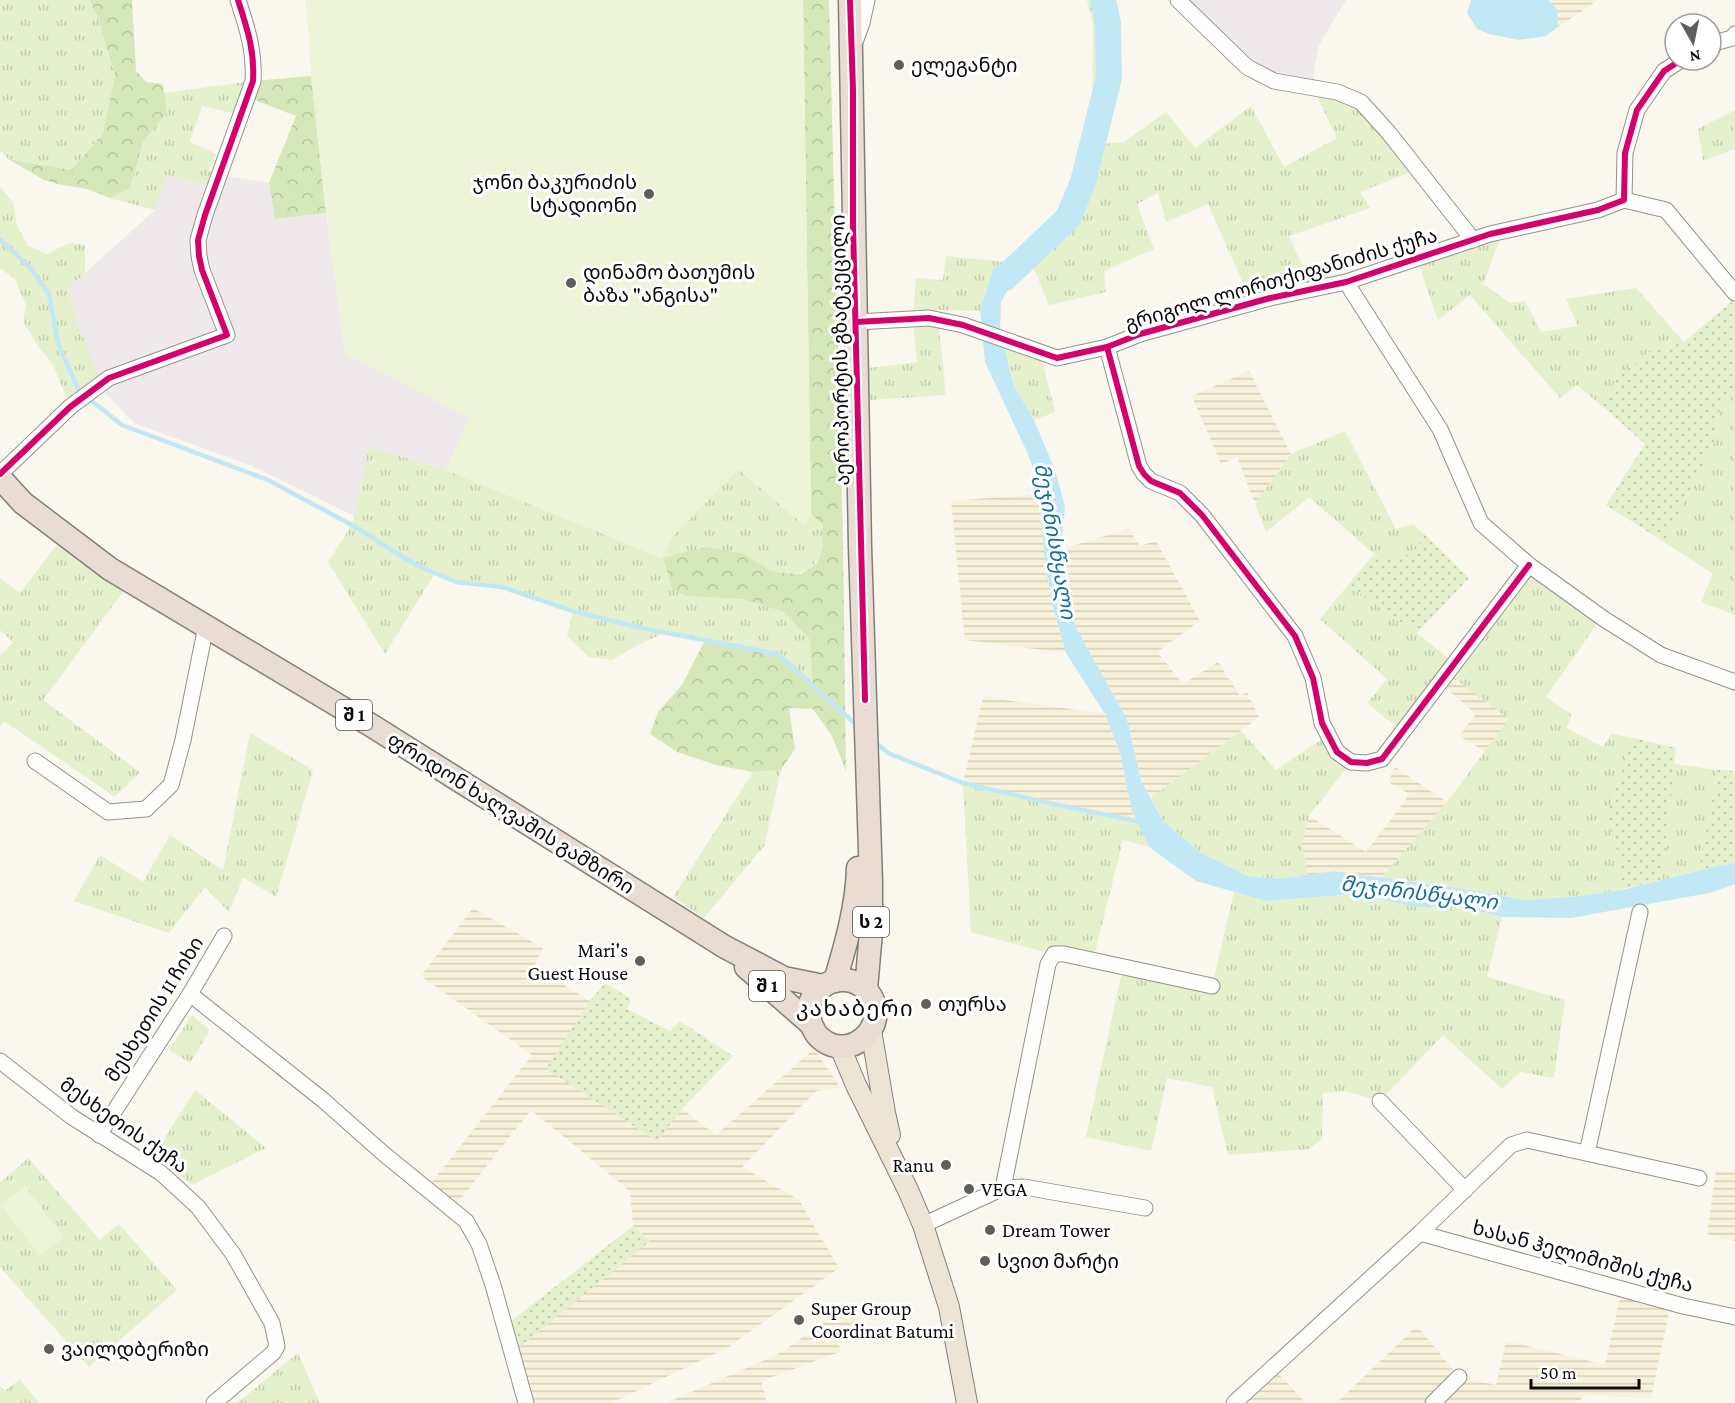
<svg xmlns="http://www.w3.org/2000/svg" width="1735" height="1403" viewBox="0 0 1735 1403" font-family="'Crimson Pro','Noto Sans Georgian',serif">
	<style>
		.industrial { fill: #f0e9ec }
		.farmland { fill: url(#farmland-rules) }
		.grass { fill: url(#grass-tufts) }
		.forest { fill: url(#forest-crowns) }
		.garden { fill: url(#garden-dots) }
		.pitch { fill: #eef4d7 }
		.water { fill: #c3e8f5 }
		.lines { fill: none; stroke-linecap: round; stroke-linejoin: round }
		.stream { stroke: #c3e8f5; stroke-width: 4.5 }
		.river { stroke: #c3e8f5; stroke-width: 26 }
		.minor-casing { stroke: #93918d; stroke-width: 17 }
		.major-casing { stroke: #807f7a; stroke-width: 22 }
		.highway-casing { stroke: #807f7a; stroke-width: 25 }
		.minor { stroke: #fefefc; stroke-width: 15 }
		.major { stroke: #ece5d6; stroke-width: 20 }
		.highway { stroke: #e9dcd3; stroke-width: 22 }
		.cycleway-casing { stroke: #fff; stroke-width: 10 }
		.cycleway { stroke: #d6006c; stroke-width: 6 }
		.poi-dot { fill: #5f5e5a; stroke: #fff; stroke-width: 2 }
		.labels { text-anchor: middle; stroke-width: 6; stroke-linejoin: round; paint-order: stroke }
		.shield { fill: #fff; stroke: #545454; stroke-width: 1.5 }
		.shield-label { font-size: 18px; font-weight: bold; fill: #0b0b0b }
		.poi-label { font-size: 20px; fill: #0b0b0b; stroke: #fff; text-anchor: start }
		.street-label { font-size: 20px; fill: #0b0b0b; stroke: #fff }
		.water-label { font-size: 21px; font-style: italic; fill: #116ea0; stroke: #fff }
		.quarter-label { font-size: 22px; letter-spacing: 1.5px; fill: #0b0b0b; stroke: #fff }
	</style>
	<defs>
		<pattern id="farmland-rules" width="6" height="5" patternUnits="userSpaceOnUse" patternTransform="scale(1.5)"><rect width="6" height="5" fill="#f7f2d9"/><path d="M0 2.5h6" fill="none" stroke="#d2ceb9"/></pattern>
		<pattern id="grass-tufts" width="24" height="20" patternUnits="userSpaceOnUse" patternTransform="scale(1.5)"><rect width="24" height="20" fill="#e5f0cd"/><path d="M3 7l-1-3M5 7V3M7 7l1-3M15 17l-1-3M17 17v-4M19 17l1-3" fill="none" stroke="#c3ccaf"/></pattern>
		<pattern id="forest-crowns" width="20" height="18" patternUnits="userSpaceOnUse" patternTransform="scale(1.5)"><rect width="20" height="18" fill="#d6e8ba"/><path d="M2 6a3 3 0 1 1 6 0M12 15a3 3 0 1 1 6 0" fill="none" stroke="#b6c69f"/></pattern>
		<pattern id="garden-dots" width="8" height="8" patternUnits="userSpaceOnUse" patternTransform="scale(1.5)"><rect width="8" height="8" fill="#e5f0cd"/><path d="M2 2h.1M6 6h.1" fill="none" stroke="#c3ccaf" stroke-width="1.8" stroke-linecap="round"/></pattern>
	</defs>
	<rect width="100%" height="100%" fill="#faf7ee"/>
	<!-- industrial -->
	<g class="industrial">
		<path d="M1178,0H1346L1319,45L1315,64L1313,88L1274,81Z"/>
		<path d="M165,175L215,188L219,175L269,183L275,219L326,213L345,353L469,418L446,470L369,447L354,516L252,466L134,423L103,391L77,322L67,289L155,210Z"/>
	</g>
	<!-- farmland -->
	<g class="farmland">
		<path d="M1548,0H1598L1558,27L1557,10Z"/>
		<path d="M1249,371L1291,454L1255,504L1237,457L1221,464L1192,396Z"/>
		<path d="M1039,494L1046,570L1053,607L1066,653L965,640L951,501Z"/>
		<path d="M1129,529L1140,546L1156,541L1200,621L1157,652L1183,684L1218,662L1240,696L1247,692L1259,717L1151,798L1141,781L1127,719L1076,628L1067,588L1061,549Z"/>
		<path d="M1448,673L1510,719L1486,752L1459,736L1476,714L1440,683Z"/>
		<path d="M983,697L1105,714L1120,753L1132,811L1137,821L963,783Z"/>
		<path d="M1395,767L1447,802L1381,878L1334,871L1308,875L1302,845L1309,816L1366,852L1410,794L1388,782Z"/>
		<path d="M473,908L543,948L534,967L590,1001L547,1069L656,1140L682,1109L716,1135L814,1049L841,1088L816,1091L742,1167L799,1200L839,1268L727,1348L611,1403H533L517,1349L650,1240L633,1226L630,1191L531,1110L455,1206L429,1186L532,1055L421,976Z"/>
		<path d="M1716,1171L1735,1172V1241L1707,1234Z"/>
		<path d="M1621,1293L1670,1307L1651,1398L1585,1395L1577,1403H1336L1417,1326L1459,1377L1496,1385L1506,1341L1605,1365Z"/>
		<path d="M853,1303L862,1325L834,1336L842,1351L761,1381L767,1403H666L777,1355Z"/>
		<path d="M1274,1369L1306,1403H1237Z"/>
	</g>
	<!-- grass -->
	<g class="grass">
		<path d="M0,0H89L96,13L115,74L103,134L71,170L8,159L0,150Z"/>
		<path d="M1087,0H1103L1108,24L1109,77L1092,145L1124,142L1166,112L1195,148L1251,106L1284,167L1337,138L1313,88L1361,102L1418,169L1360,192L1370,208L1289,236L1313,289L1252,303L1208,204L1166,222L1158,193L1137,204L1154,249L1104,271L1106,292L1049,305L1025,247L1068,218L1083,182L1092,145L1093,24Z"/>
		<path d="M253,81L241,115L202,106L190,142L216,154L209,171L219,175L215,188L166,175L155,210L110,198L130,187L143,142L167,113L164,93Z"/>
		<path d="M1735,110V149L1703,161L1698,129Z"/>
		<path d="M0,187L13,202L17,226L28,246L47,254L69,243L85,245V273L67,289L77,322L99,378L69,403L52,363L40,349L23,321L26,305L15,279L0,268Z"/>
		<path d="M1503,231L1483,284L1510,303L1525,301L1541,332L1578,326L1566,299L1636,288L1684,342L1648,353L1617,378L1602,406L1577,385L1560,398L1470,295L1438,320L1417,259Z"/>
		<path d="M946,256L1004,262L993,269L980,311L937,310L946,395L870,400L868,368L917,362L913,319L916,278L943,280Z"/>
		<path d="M1000,328L1021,345L1040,352L1055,412L1034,420L1013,384Z"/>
		<path d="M1735,391V615L1701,602L1713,574L1664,542L1714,443L1720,409Z"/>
		<path d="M1345,431L1396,529L1413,524L1424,534L1417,548L1401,559L1374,554L1309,497L1266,532L1255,504L1291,454Z"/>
		<path d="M369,447L446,470L662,558L672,537L738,469L804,525L811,514L822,523C823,531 824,540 822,548C817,573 792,579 769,570C761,567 752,559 745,554L685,596L742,599L784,612L810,640L812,686L778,654L666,632L634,647L612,660L589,657L567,636L573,611L502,587L456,582L435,573L385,654L328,562L352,525Z"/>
		<path d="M61,539L126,588L43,700L140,772L115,797L4,721L0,727V656L13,642L0,630V578L20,593Z"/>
		<path d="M1529,565L1601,618L1546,697L1572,715L1566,728L1603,747L1611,734L1633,738L1606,818L1615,840L1622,890L1580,896L1529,900L1457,888L1381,878L1447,802L1509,719L1448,673L1403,732L1367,703L1387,679L1320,619L1348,585L1417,633L1455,664Z"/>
		<path d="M1241,731L1276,770L1328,735L1351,762L1309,816L1302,845L1308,875L1278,879L1248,876L1201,853L1163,821L1151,798Z"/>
		<path d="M250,733L313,770L276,897L243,877L229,912L205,887L169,933L74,901L100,855L143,882L170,835L223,870Z"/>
		<path d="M1674,764L1718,770L1699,870L1662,880Z"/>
		<path d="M781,770L764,846L704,918L673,897L753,772Z"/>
		<path d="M963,783L1137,821L1149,847L1123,840L1093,960L1045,952L971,932Z"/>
		<path d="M1234,892L1266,901L1356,894L1414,907H1462L1502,917L1487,977L1565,1000L1554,1078L1520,1072L1502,1089L1443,1035L1380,1101L1344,1091L1323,1093L1322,1139L1309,1149L1228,1155L1212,1087L1167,1078L1151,1151L1086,1137L1123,967L1212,986Z"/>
		<path d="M192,1015L210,1030L190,1063L169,1050Z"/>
		<path d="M195,1090L266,1148L192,1185L172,1167L154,1155Z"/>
		<path d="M28,1158L100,1240L119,1224L177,1290L89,1367L0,1267V1183Z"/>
		<path d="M298,1353L320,1403H237Z"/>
		<path d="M20,1379L39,1403H0V1386L5,1391Z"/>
	</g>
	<!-- forest -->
	<g class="forest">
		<path d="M89,0H132L136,71L146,82L163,84L167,113L143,142L130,188L110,198L87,189L62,185L44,180L8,159L71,170L103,134L115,74L96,13Z"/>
		<path d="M803,0H829L843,540L846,771L832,736L813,709L789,708L795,749L781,770L753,772L716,765L677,752L650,734L658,712L682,685L705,640L778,654L812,685L810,640L784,612L742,599L685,596L673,589L663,558L706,547L745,554L769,570L781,573L801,574L817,563L823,547L822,524L811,514Z"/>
		<path d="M311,76L326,213L275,219L269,183L296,116L247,97L253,81Z"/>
	</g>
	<!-- garden -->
	<g class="garden">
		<path d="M1735,299V391L1720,409L1714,443L1664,542L1606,505L1645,444L1602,406L1617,378L1648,353L1684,342Z"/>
		<path d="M1424,534L1469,578L1417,633L1348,585L1374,554L1401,559L1417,548Z"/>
		<path d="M1633,738L1676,748L1662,880L1622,889L1615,840L1606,818Z"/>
		<path d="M1718,770L1735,771V863L1699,870Z"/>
		<path d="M605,983L631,999L627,1009L670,1031L680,1021L733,1056L682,1109L657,1141L546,1069L590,1001Z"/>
		<path d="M633,1226L650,1241L517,1349L510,1322Z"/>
	</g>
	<!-- pitch -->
	<g class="pitch">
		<path d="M305,0H803L811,514L804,525L738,469L672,537L663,558L446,470L469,418L345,353C333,266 322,179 313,92C309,61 310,30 305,0Z"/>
		<path d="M25,1186L64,1237L40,1256L0,1205Z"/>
	</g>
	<!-- water -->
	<g class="water">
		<path d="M1471,0H1548L1557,9L1558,27L1546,36L1519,40L1489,34L1477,29L1467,13Z"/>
		<path d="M1025,247L1032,262L1016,276L1001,302L1000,328L1013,384L1034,420L1055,470L1065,507L1061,549L1067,588L1076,628L1127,719L1141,781L1163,821L1201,853L1248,876L1278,879L1334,871L1457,888L1528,900L1580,896L1622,890L1713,867L1735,863V884L1709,893L1571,918L1502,917L1463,907H1414L1356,894L1266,901L1196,881L1149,847L1132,811L1120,753L1105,714L1066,653L1053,607L1046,570L1037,479L1027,452L985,362L980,311L993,269Z"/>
	</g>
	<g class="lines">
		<!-- stream -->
		<g class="stream">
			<path d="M0,239L31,269L49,294L58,343L79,391L122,425L268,480L352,525L416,565L456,582L502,587L573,611L641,628L778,654L859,727"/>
			<path d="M874,741L888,753L963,783L1062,806L1142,822"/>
		</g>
		<!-- river -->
		<path class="river" d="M1005,278L1068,218L1083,182L1109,77L1108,24L1103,0"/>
		<!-- minor casing -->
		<g class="minor-casing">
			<g id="minor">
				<path d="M1178,0L1247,67L1274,81L1337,92L1361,102L1389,133L1473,240"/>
				<path d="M855,42L862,23L867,0"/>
				<path d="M1711,44L1732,38L1735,34"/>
				<path d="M1624,200L1666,210L1735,293"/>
				<path d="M1346,282L1440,429L1481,523L1529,565L1604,619L1661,655L1735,682"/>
				<path d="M856,322L929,318L963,325L1057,358L1107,347L1140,334L1270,298L1346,282L1490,234L1598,210L1624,200L1625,153L1637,110L1664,71L1681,60"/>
				<path d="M1107,347L1139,466L1144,474L1151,481L1180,493L1202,515L1295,636L1313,678L1322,723L1337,752L1351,762L1367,763L1382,759L1529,565"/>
				<path d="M0,474L70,407L109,378L227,335L202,270L199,256L198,240L205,215L253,81C255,51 247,28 238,0"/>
				<path d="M35,761L108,812L146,809L171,785L183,740L206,626"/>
				<path d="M190,994L323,1100L384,1154L466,1221L479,1244L493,1285L526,1403"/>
				<path d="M0,1061L72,1117L161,1173L198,1207L233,1254L272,1323L277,1346L273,1353L214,1403"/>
				<path d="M1380,1101L1465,1190"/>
				<path d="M99,1135L190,994L224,936"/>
				<path d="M1587,1153L1640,912"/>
				<path d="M1003,1188L1048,964L1054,954H1064L1212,986"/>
				<path d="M923,1225L1003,1188L1024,1187L1145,1208"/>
				<path d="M1420,1233L1683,1306L1735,1317"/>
				<path d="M1234,1403L1420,1233L1511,1145L1527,1140L1699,1178"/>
				<path d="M1433,1403L1459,1377"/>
			</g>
		</g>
		<!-- major casing -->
		<g class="major-casing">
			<g id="major">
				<path d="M871,1030L885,1113L890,1135"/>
				<path d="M840,1047L856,1085L908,1190L923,1225L949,1307L967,1403"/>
			</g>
		</g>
		<!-- highway casing -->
		<g class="highway-casing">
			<g id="highway">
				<path d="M850,0L860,547L871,882V932L866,989"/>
				<path d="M0,478L23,503L110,569L369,724L725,947L784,978L823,986"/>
				<path d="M746,967L811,1024C813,1028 815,1033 818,1036C847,1066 894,1026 868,992C862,985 853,980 844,980C827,979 810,993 809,1010C808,1015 810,1020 811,1024"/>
				<path d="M835,981C846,944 857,906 858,868"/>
			</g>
		</g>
		<!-- minor -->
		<use href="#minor" class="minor"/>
		<!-- major -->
		<use href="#major" class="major"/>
		<!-- highway -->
		<use href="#highway" class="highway"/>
		<!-- cycleway casing -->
		<g class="cycleway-casing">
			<g id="cycleway">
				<path d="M850,0L853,90V226L865,700"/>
				<path d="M856,322L929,318L963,325L1057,358L1107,347L1140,334L1270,298L1346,282L1490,234L1598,210L1624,200L1625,153L1637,110L1664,71L1681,60"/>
				<path d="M1107,347L1139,466L1144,474L1151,481L1180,493L1202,515L1295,636L1313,678L1322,723L1337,752L1351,762L1367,763L1382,759L1529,565"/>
				<path d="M0,474L70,407L109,378L227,335L202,270L199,256L198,240L205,215L253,81C255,51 247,28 238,0"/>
			</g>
		</g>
		<!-- cycleway -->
		<use href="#cycleway" class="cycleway"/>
	</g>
	<!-- markers -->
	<g class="poi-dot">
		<circle cx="899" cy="65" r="6"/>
		<circle cx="649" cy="194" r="6"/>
		<circle cx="571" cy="283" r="6"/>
		<circle cx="640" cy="961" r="6"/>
		<circle cx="926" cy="1004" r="6"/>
		<circle cx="946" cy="1165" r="6"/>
		<circle cx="969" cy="1189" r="6"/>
		<circle cx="990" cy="1230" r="6"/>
		<circle cx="985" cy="1261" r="6"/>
		<circle cx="799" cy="1320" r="6"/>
		<circle cx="49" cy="1349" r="6"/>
	</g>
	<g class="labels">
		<!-- shield labels -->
		<g class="shield">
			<rect x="336" y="700" width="36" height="30" rx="4.5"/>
			<rect x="853" y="907" width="36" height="30" rx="4.5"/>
			<rect x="749" y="971" width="36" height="30" rx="4.5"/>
		</g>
		<g class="shield-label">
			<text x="354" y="721">შ 1</text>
			<text x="871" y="928">ს 2</text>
			<text x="767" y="992">შ 1</text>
		</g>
		<!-- poi labels -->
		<g class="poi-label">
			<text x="911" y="72">ელეგანტი</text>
			<text x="637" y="189" text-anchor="end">ჯონი ბაკურიძის<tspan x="637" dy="23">სტადიონი</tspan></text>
			<text x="583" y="279">დინამო ბათუმის<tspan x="583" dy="23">ბაზა "ანგისა"</tspan></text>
			<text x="628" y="957" text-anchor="end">Mari's<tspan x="628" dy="23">Guest House</tspan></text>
			<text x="938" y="1011">თურსა</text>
			<text x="934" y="1172" text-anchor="end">Ranu</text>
			<text x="981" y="1196">VEGA</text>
			<text x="1002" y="1237">Dream Tower</text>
			<text x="997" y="1268">სვით მარტი</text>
			<text x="811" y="1315">Super Group<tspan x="811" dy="23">Coordinat Batumi</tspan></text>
			<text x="61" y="1356">ვაილდბერიზი</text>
		</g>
		<!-- street labels -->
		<g class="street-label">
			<text transform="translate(1281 279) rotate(-16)" y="7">გრიგოლ ლორთქიფანიძის ქუჩა</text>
			<text transform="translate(840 350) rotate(-91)" y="7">აეროპორტის გზატკეცილი</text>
			<text transform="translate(511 813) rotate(32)" y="7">ფრიდონ ხალვაშის გამზირი</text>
			<text transform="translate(154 1009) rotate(-58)" y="7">მესხეთის II ჩიხი</text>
			<text transform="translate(124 1125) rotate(35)" y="7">მესხეთის ქუჩა</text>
			<text transform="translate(1583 1256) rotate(15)" y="7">ხასან ჰელიმიშის ქუჩა</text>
		</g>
		<!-- water labels -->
		<g class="water-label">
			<text transform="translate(1055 541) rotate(80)" y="7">მეჯინისწყალი</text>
			<text transform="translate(1419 893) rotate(7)" y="7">მეჯინისწყალი</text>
		</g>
		<!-- quarter labels -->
		<g class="quarter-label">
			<text x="855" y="1016">კახაბერი</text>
		</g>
	</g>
	<!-- north arrow -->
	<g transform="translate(1693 42) rotate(171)"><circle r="28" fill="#ffffff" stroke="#9d9d9d" stroke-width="1.5"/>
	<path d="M0-4.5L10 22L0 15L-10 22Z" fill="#5f5e5a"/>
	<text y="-9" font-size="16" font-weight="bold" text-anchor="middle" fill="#0b0b0b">N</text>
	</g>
	<!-- scale -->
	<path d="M1531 1379v9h108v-9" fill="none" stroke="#0b0b0b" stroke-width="3"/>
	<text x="1540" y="1379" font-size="18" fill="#0b0b0b" stroke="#ffffff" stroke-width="4.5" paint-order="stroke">50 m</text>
</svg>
